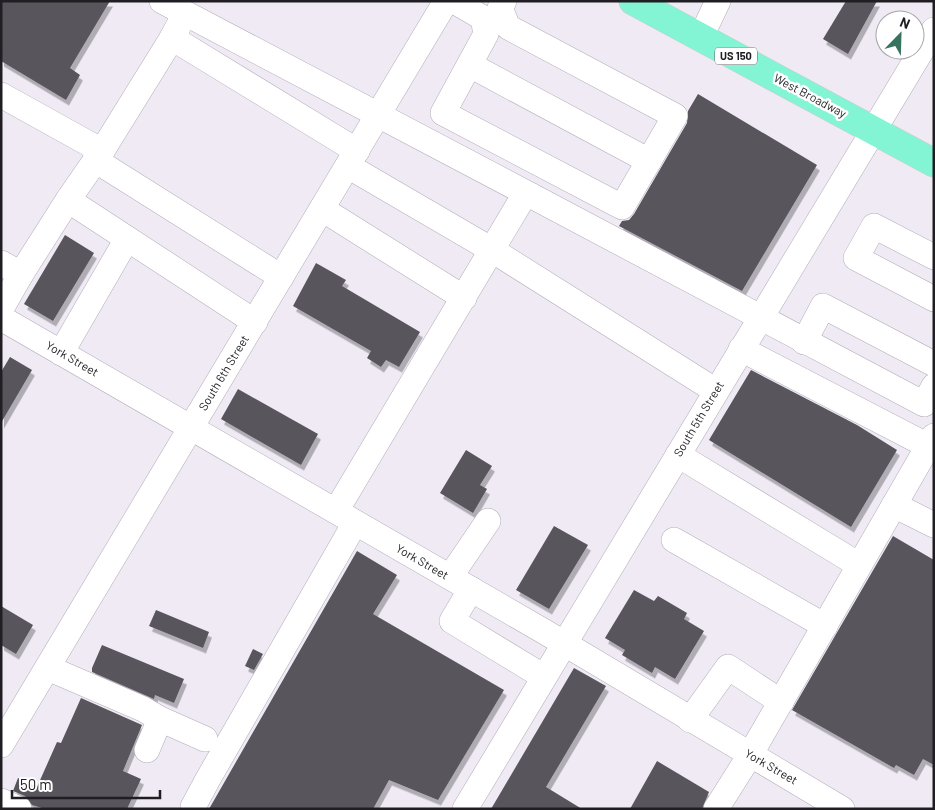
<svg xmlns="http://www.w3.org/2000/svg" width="935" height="810" viewBox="0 0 935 810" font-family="Barlow,sans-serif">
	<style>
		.building { fill: #59545d; filter: url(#shadow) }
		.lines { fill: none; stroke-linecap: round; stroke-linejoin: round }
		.minor-casing { stroke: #b3adb8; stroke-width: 26 }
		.major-casing { stroke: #cecece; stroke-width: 29 }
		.minor { stroke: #fff; stroke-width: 25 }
		.major { stroke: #83f4d4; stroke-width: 28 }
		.labels { text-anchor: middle; stroke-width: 5; stroke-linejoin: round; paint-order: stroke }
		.shield { fill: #fff; stroke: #636264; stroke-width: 1 }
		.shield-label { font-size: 11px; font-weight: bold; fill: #201e22 }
		.street-label { font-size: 12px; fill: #201e22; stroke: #fff }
	</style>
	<defs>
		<filter id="shadow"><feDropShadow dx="3" dy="5.5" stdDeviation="0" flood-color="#0004"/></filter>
	</defs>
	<rect width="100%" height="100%" fill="#f0eaf5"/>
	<!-- building -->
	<g class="building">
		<path d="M1,1H110L70,68L80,75L66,100L1,61Z"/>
		<path d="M846,1H877L848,54L823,39Z"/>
		<path d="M698,94L817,165L742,291L619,226L622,221L629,220L634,214L687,123L688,111Z"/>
		<path d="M65,235L94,253L53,321L24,304Z"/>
		<path d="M316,263L346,280L342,286L420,332L399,367L386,360L381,367L367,358L371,351L293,306Z"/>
		<path d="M10,357L32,370L1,423V372Z"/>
		<path d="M751,370L857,425L897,450L851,527L709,440Z"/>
		<path d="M238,389L318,434L301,465L221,419Z"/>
		<path d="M466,450L492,466L480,485L487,489L473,513L440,493Z"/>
		<path d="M554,526L588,545L549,609L516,590Z"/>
		<path d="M893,536L934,560V765L923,759L914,775L896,765L894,768L792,710Z"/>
		<path d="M357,551L397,575L373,614L504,690L438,800L389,780L373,809H209Z"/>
		<path d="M634,590L654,601L658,596L687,613L684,619L704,631L675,679L655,667L652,673L622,655L625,650L605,638Z"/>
		<path d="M1,606L33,625L16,654L1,645Z"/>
		<path d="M156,610L209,632L203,648L149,626Z"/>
		<path d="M102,645L184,679L174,703L155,695L154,699L92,672V668Z"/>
		<path d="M253,649L263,654L254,670L245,666Z"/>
		<path d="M574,668L606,686L546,787L582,809H491Z"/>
		<path d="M81,698L142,725L123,771L141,779L127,809H45L32,805L25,796L13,791L18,778L37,787L57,742L61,743Z"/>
		<path d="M657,761L709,792L702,809H630Z"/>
	</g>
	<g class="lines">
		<!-- minor casing -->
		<g class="minor-casing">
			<g id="minor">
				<path d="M162,1L530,195"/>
				<path d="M454,1L483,18L486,34L443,113L622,207L675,116L508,27L500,8L504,1"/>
				<path d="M180,23L172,38L357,151"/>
				<path d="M701,37L718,1"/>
				<path d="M172,38L102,151L68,200L255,322"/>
				<path d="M470,65L649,161"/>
				<path d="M1,95L102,151"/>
				<path d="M95,160L281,277"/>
				<path d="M348,166L492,250L716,391"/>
				<path d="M322,209L464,298"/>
				<path d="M934,257L874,226L856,258L934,299"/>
				<path d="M1,263L21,274L1,309"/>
				<path d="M21,274L68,200"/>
				<path d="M1,318L545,632L842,809"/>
				<path d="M804,342L823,306L934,364"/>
				<path d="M741,349L934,449"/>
				<path d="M61,353L127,239"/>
				<path d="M678,455L859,565"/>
				<path d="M894,505L934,525"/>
				<path d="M336,511L522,199L530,195L924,404L934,386"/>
				<path d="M674,540L825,626"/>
				<path d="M450,577L488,521"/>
				<path d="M471,589L452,621L544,677"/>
				<path d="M48,668L143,709L160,719L205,739"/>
				<path d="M690,720L728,667L781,702"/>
				<path d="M1,745L446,1"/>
				<path d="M147,750L160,719"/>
				<path d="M1,801L19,809"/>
				<path d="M195,809L193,807L208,779L355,523"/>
				<path d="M465,809L934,30"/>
				<path d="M716,809L750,755L934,436"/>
			</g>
		</g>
		<!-- major casing -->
		<g class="major-casing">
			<path id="major" d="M633,1L934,163"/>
		</g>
		<!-- minor -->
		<use href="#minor" class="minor"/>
		<!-- major -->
		<use href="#major" class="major"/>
	</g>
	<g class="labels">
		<!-- shield labels -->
		<rect class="shield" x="715" y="47.5" width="42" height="17" rx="4"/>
		<g class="shield-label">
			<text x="736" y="60">US 150</text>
		</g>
		<!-- street labels -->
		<g class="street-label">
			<text transform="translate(810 96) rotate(28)" y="4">West Broadway</text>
			<text transform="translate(72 359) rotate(30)" y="4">York Street</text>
			<text transform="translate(224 373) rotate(-59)" y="4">South 6th Street</text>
			<text transform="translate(699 419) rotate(-59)" y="4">South 5th Street</text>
			<text transform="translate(422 562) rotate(30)" y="4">York Street</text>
			<text transform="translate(771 767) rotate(30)" y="4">York Street</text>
		</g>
	</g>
	<!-- border -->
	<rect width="935" height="810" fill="none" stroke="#201e22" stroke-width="5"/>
	<!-- north arrow -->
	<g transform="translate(900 35) rotate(23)"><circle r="24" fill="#ffffff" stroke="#a6a5a7"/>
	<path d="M0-4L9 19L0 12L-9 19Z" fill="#37735f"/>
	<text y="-8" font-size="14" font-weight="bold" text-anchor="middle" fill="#201e22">N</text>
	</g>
	<!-- scale -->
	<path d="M12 790v8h148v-8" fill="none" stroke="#201e22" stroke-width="2.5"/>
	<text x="20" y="790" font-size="15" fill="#201e22" stroke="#ffffff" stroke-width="4" paint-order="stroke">50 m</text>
</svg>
